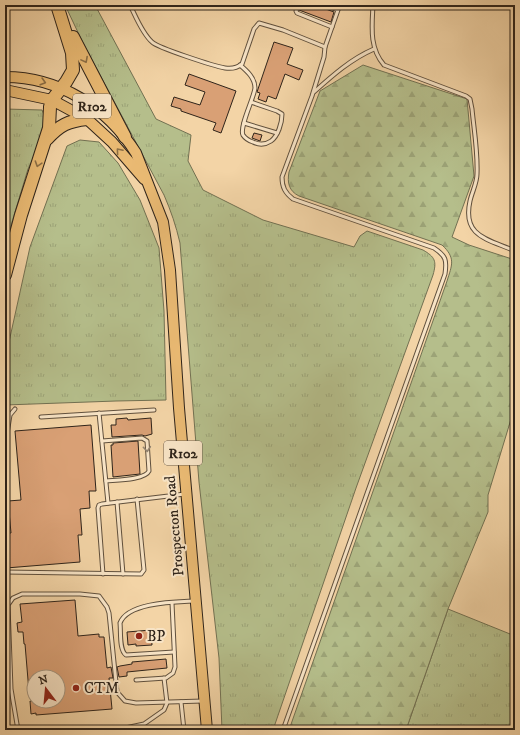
<svg xmlns="http://www.w3.org/2000/svg" width="520" height="735" viewBox="0 0 520 735" font-family="'IM FELL DW Pica',serif">
	<style>
		.grass { fill: url(#grass-tufts); stroke: #727152 }
		.forest { fill: url(#forest-firs); stroke: #727152 }
		.building { fill: #d9a075; stroke: #2f241a }
		.lines { fill: none; stroke-linecap: round; stroke-linejoin: round }
		.service-casing { stroke: #60503d; stroke-width: 5 }
		.primary-casing { stroke: #2f241a; stroke-width: 12 }
		.motorway-casing { stroke: #2f241a; stroke-width: 14 }
		.service { stroke: #f7e3c5; stroke-width: 3 }
		.primary { stroke: #eaba73; stroke-width: 10 }
		.motorway { stroke: #eaba73; stroke-width: 12 }
		.oneway { stroke: #8c6f46 }
		.oneway2 { stroke: #938470 }
		.poi-dot { fill: #8f2418; stroke: #f7e3c5; stroke-width: 1.5 }
		.labels { text-anchor: middle; stroke-width: 4; stroke-linejoin: round; paint-order: stroke }
		.shield { fill: #f7e3c5; stroke: #6b5d4d; stroke-width: 1 }
		.shield-label { font-size: 14px; font-weight: bold; fill: #2f241a }
		.street-label { font-size: 15px; fill: #2f241a; stroke: #f7e3c5 }
		.poi-label { font-size: 15px; fill: #2f241a; stroke: #f7e3c5; text-anchor: start }
	</style>
	<defs>
		<pattern id="grass-tufts" width="24" height="20" patternUnits="userSpaceOnUse"><rect width="24" height="20" fill="#b5be8b"/><path d="M3 7l-1-3M5 7V3M7 7l1-3M15 17l-1-3M17 17v-4M19 17l1-3" fill="none" stroke="#9ca377"/></pattern>
		<pattern id="forest-firs" width="22" height="20" patternUnits="userSpaceOnUse"><rect width="22" height="20" fill="#b5be8b"/><path d="M5 1l3.5 6h-7zM16 11l3.5 6h-7z" fill="#9ca377"/></pattern>
	</defs>
	<rect width="100%" height="100%" fill="#f3d4a6"/>
	<filter id="stains"><feTurbulence type="fractalNoise" baseFrequency=".005" numOctaves="4"/><feColorMatrix values="0 0 0 0 .2 0 0 0 0 .09 0 0 0 0 .02 0 0 0 .5 -.17"/></filter>
	<radialGradient id="worn" r=".72"><stop offset=".6" stop-color="#630" stop-opacity="0"/><stop offset="1" stop-color="#630" stop-opacity=".3"/></radialGradient>
	<!-- grass -->
	<g class="grass">
		<path d="M65,5H95L156,119L191,135L188,161L203,190L263,220L354,247L360,236L367,231L423,250C435,257 437,261 433,275L356,488L273,730H222L219,658L199,482L180,243C176,226 171,211 164,195L84,45Z"/>
		<path d="M5,109L42,110L49,127L28,169L12,222L5,253Z"/>
		<path d="M80,140L99,142L118,163L140,200L159,248L164,311L166,400L116,401L5,405V360L30,247L67,146Z"/>
		<path d="M448,609L515,636V730H406Z"/>
	</g>
	<!-- forest -->
	<path class="forest" d="M363,65L467,99L474,176L452,237L469,245L515,260V406L488,495V512L448,609L406,730H289L447,281C452,265 456,258 442,245L299,196C289,191 287,183 289,172L320,91Z"/>
	<!-- building -->
	<g class="building">
		<path d="M301,5H321L323,8L334,12L331,22L299,10Z"/>
		<path d="M274,42L293,48L287,64L303,70L299,80L285,74L276,99L268,96L266,102L258,99L260,93L257,92Z"/>
		<path d="M189,74L236,91L221,133L213,130L216,123L181,111V109L171,106L174,97L200,105L205,92L185,85Z"/>
		<path d="M254,133L262,135L260,141L252,138Z"/>
		<path d="M127,418L128,420L151,418L152,434L145,436L142,435L112,437L111,425H116V419Z"/>
		<path d="M91,425L96,491H89L90,508L80,509L82,535H78L80,562L6,568L5,533H11L8,501L21,500L15,431Z"/>
		<path d="M138,441L140,474L113,477L111,445H113V443Z"/>
		<path d="M75,600L78,636L99,634V637H104L107,668L111,667L113,678H109L112,709L36,715V713L31,714L30,701H58V677H34V692H29L25,644H24L23,632H18L17,623L22,622L20,604Z"/>
		<path d="M151,630L152,645L136,646V644L128,645L127,632Z"/>
		<path d="M166,659L167,668L127,672V676L119,677L117,667L120,666L132,664V662Z"/>
	</g>
	<g class="lines">
		<!-- service casing -->
		<g class="service-casing">
			<g id="service">
				<path d="M130,5C136,17 142,33 152,42C158,48 214,66 225,68C231,69 237,68 242,64L254,29L259,23L283,30L325,47"/>
				<path d="M298,5L296,11L297,13L332,27"/>
				<path d="M373,5C372,26 369,48 384,65L466,96L470,99L472,109C474,130 478,152 477,174C477,183 472,192 470,201C462,237 488,239 515,251"/>
				<path d="M240,65C247,71 255,78 255,88C254,98 239,127 243,135C245,138 250,141 253,142C259,145 265,145 271,141C278,136 282,123 282,114L277,111L251,102"/>
				<path d="M314,92C333,75 351,59 374,49"/>
				<path d="M244,123L277,133"/>
				<path d="M99,413L108,503"/>
				<path d="M41,417L154,410"/>
				<path d="M102,441L142,438L147,441L149,471C145,480 116,480 106,481"/>
				<path d="M5,446L10,415L15,409"/>
				<path d="M117,502L123,574"/>
				<path d="M5,572L141,574L144,570L137,499"/>
				<path d="M103,574L98,508L99,505L102,504L185,494"/>
				<path d="M174,652L126,655C119,650 121,632 120,623C128,602 176,602 194,601"/>
				<path d="M136,680L166,678L173,673L175,667L172,603"/>
				<path d="M181,702L184,730"/>
				<path d="M18,730L11,689L8,605L13,598L22,594H80L99,596L107,607L109,613L117,692L125,701L136,703L203,701"/>
				<path d="M116,730L144,724L164,710L167,703L164,678"/>
				<path d="M283,730L445,274C447,260 446,256 434,248L293,199C285,193 282,187 282,177L312,96L324,57L325,47L338,10L324,5"/>
				<path d="M401,730L407,728L419,730"/>
			</g>
		</g>
		<!-- primary casing -->
		<g class="primary-casing">
			<g id="primary">
				<path d="M5,77C59,77 107,107 136,153L163,222L170,270L179,408L207,730"/>
				<path d="M5,90L52,100L87,119L112,142L144,179"/>
			</g>
		</g>
		<!-- motorway casing -->
		<g class="motorway-casing">
			<g id="motorway">
				<path d="M73,37L125,137"/>
				<path d="M47,139C60,125 68,121 87,119"/>
				<path d="M5,275L21,215L49,128L50,107L52,100L66,82L73,70L72,53L57,5"/>
			</g>
		</g>
		<!-- service -->
		<use href="#service" class="service"/>
		<!-- primary -->
		<use href="#primary" class="primary"/>
		<!-- motorway -->
		<use href="#motorway" class="motorway"/>
	</g>
	<!-- one-way arrows -->
	<defs><path id="oneway-chevron" d="M-2-3.5L2.5 0L-2 3.5" fill="none" stroke-width="1.6" stroke-linecap="round" stroke-linejoin="round"/></defs>
	<g class="oneway">
		<use href="#oneway-chevron" transform="translate(85 60) rotate(62)"/>
		<use href="#oneway-chevron" transform="translate(43 82) rotate(16)"/>
		<use href="#oneway-chevron" transform="translate(119 151) rotate(-130)"/>
		<use href="#oneway-chevron" transform="translate(38 164) rotate(108)"/>
	</g>
	<use class="oneway2" href="#oneway-chevron" transform="translate(147 449) rotate(85)"/>
	<!-- markers -->
	<g class="poi-dot">
		<circle cx="139" cy="636" r="4"/>
		<circle cx="76" cy="688" r="4"/>
	</g>
	<g class="labels">
		<!-- shield labels -->
		<g class="shield">
			<rect x="73" y="94" width="38" height="24" rx="3"/>
			<rect x="164" y="441" width="38" height="24" rx="3"/>
		</g>
		<g class="shield-label">
			<text x="92" y="111">R102</text>
			<text x="183" y="458">R102</text>
		</g>
		<!-- street labels -->
		<g class="street-label">
			<text transform="translate(174 526) rotate(-95)" y="5">Prospecton Road</text>
		</g>
		<!-- poi labels -->
		<g class="poi-label">
			<text x="147" y="641">BP</text>
			<text x="84" y="693">CTM</text>
		</g>
	</g>
	<!-- margin -->
	<rect width="520" height="735" fill="none" stroke="#f3d4a6" stroke-width="20"/>
	<rect x="6" y="6" width="508" height="723" fill="none" stroke="#2f241a" stroke-width="2"/>
	<rect x="10" y="10" width="500" height="715" fill="none" stroke="#2f241a"/>
	<!-- north arrow -->
	<g transform="translate(46 689) rotate(344)"><circle r="19" fill="#f7e3c5" stroke="#a79781"/>
	<path d="M0-3L7 15L0 10L-7 15Z" fill="#8f2418"/>
	<text y="-6" font-size="11" font-weight="bold" text-anchor="middle" fill="#2f241a">N</text>
	</g>
	<rect width="100%" height="100%" filter="url(#stains)"/>
	<rect width="100%" height="100%" fill="url(#worn)"/>
</svg>
